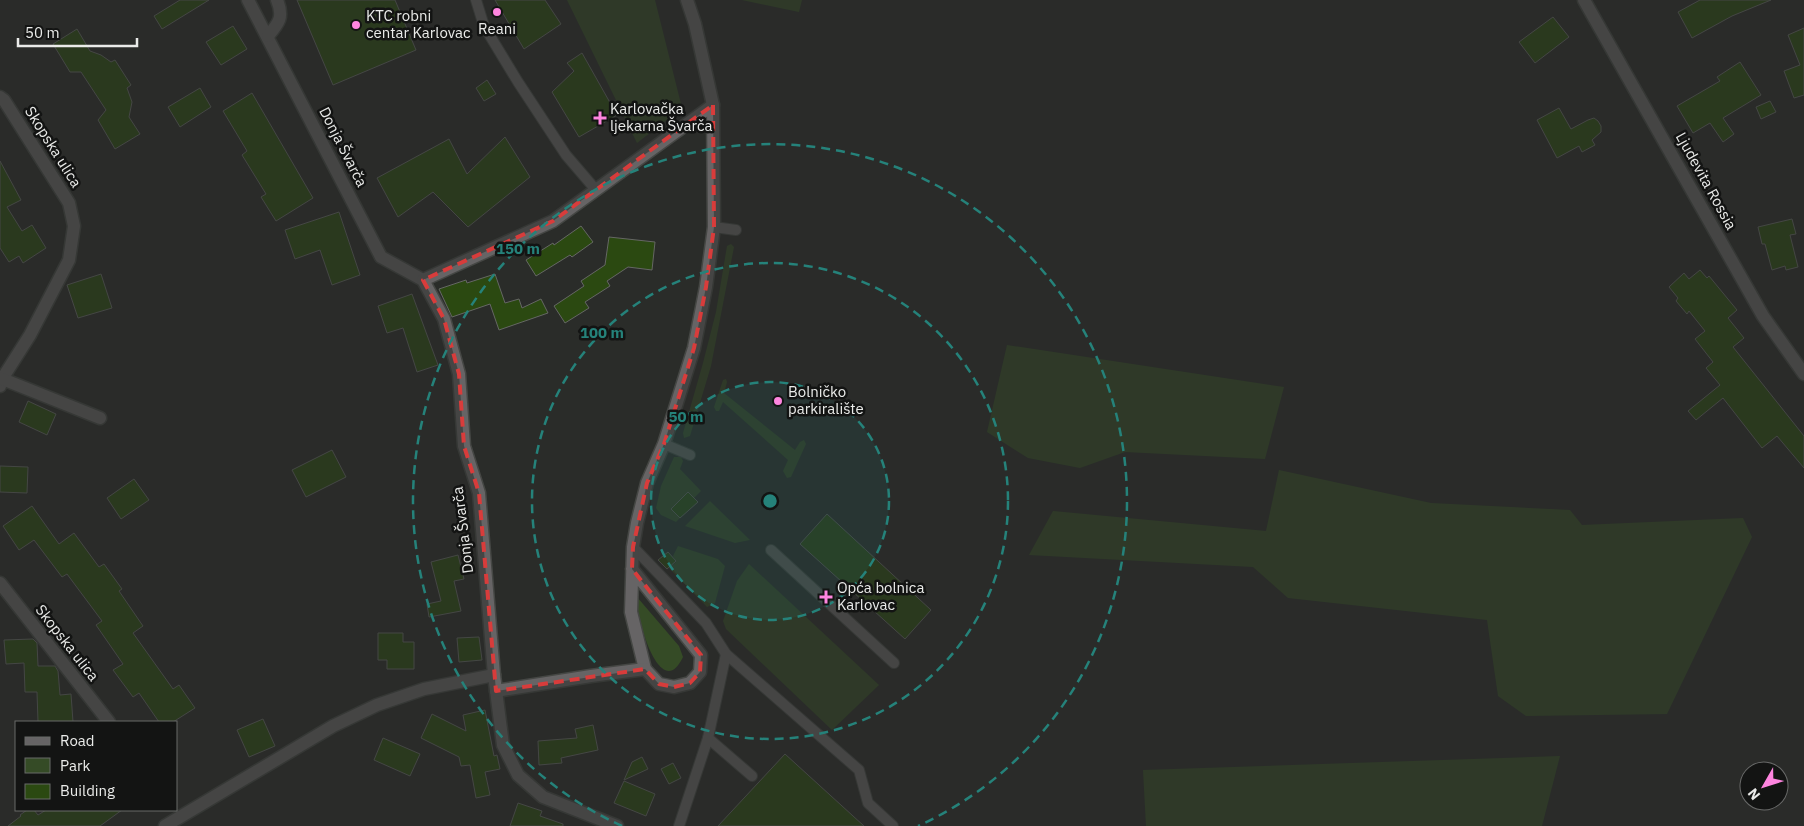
<svg xmlns="http://www.w3.org/2000/svg" width="1804" height="826" viewBox="0 0 1804 826" font-family="'IBM Plex Sans',sans-serif">
	<style>
		.green { fill: #354b26 }
		.building { fill: #2b4911; stroke: #656764 }
		.lines { fill: none; stroke-linecap: round; stroke-linejoin: round }
		.service-casing { stroke: #454744; stroke-width: 12 }
		.minor-casing { stroke: #454744; stroke-width: 15 }
		.service { stroke: #666465; stroke-width: 10 }
		.minor { stroke: #666465; stroke-width: 12 }
		.marked { fill: none; stroke: #d83c3b; stroke-width: 4; stroke-dasharray: 10 6; stroke-linejoin: round }
		.ring { fill: none; stroke: #25827a; stroke-width: 2.5; stroke-dasharray: 9 6 }
		.poi-dot { fill: #fe85df; stroke: #131413; stroke-width: 2 }
		.labels { text-anchor: middle; stroke-width: 5; stroke-linejoin: round; paint-order: stroke }
		.poi-label { font-size: 15px; fill: #eaebe9; stroke: #131413; text-anchor: start }
		.street-label { font-size: 15px; fill: #eaebe9; stroke: #131413 }
		.centre { fill: #25827a; stroke: #131413; stroke-width: 2.5 }
		.ring-label { font-size: 15px; text-anchor: middle; font-weight: bold; fill: #25827a; stroke: #131413; stroke-width: 5; stroke-linejoin: round; paint-order: stroke }
	</style>
	<rect width="100%" height="100%" fill="#2a2c29"/>
	<!-- green -->
	<g class="green">
		<path d="M567,0H655L682,108L637,143Z"/>
		<path d="M742,0H802L799,12Z"/>
		<path d="M731,244L734,247L711,366L690,436L684,438L683,433L703,363L716,312L727,246Z"/>
		<path d="M1007,345L1284,387L1265,459L1125,452L1080,468L1028,458L987,432Z"/>
		<path d="M726,379L727,382L724,393L795,450L800,442L804,440L806,444L791,477L787,478L783,471L788,460L723,402L719,411H716L714,407L723,380Z"/>
		<path d="M674,457H681L683,461L680,469L701,491L694,498L688,493L672,508L680,518L676,522L661,515L656,508L661,486Z"/>
		<path d="M1279,470L1431,503L1570,510L1582,525L1743,518L1752,537L1667,714L1526,716L1498,696L1487,620L1288,598L1253,567L1029,555L1053,511L1266,531Z"/>
		<path d="M710,501L750,540L735,543L685,526Z"/>
		<path d="M678,546L718,559L725,566L715,603L707,607L669,568L676,562L673,556Z"/>
		<path d="M749,564L879,685L832,730L726,629L723,621L737,581Z"/>
		<path d="M637,597L679,646L683,657C660,705 635,615 637,597Z"/>
		<path d="M1560,756L1542,826H1146L1143,770Z"/>
	</g>
	<!-- building -->
	<g class="building">
		<path d="M180,0H209L162,29L154,16Z"/>
		<path d="M297,0H395L416,50L333,85Z"/>
		<path d="M495,0H545L561,24L524,49Z"/>
		<path d="M1700,0H1771L1732,16L1692,38L1678,12Z"/>
		<path d="M1553,17L1569,37L1535,63L1519,42Z"/>
		<path d="M233,26L247,49L221,65L206,42Z"/>
		<path d="M1804,28V95L1794,98L1784,71L1800,65L1788,35Z"/>
		<path d="M77,29L90,51L101,55L111,62L115,60L131,85L127,88L132,102L129,117L140,134L115,149L98,120L106,110L81,72H70L53,44Z"/>
		<path d="M582,53L617,115L579,137L552,92L574,71L567,63Z"/>
		<path d="M1740,62L1761,95L1723,118L1734,134L1723,142L1710,123L1693,133L1677,106L1720,81L1717,77Z"/>
		<path d="M487,80L496,94L484,101L476,88Z"/>
		<path d="M200,88L211,107L180,127L168,107Z"/>
		<path d="M252,93L313,198L276,221L261,197L266,194L242,155L247,151L223,111Z"/>
		<path d="M1770,101L1776,112L1761,119L1756,107Z"/>
		<path d="M1559,108L1571,129L1588,120L1594,118L1598,121L1601,126V132L1592,140L1595,145L1582,152L1579,146L1557,158L1537,120Z"/>
		<path d="M505,137L530,177L468,227L433,192L398,217L377,178L449,139L467,174Z"/>
		<path d="M0,161L21,200L7,207L22,231L32,225L46,248L23,263L19,256L9,262L0,248Z"/>
		<path d="M339,212L360,275L332,285L320,250L295,259L285,230Z"/>
		<path d="M1792,219L1796,234L1790,235L1798,267L1786,270L1785,266L1772,270L1765,244H1762L1758,227Z"/>
		<path d="M581,226L593,242L572,257L570,255L536,276L526,260L553,243L554,245Z"/>
		<path d="M609,237L655,242L652,270L628,267L607,281L610,286L585,302L589,308L565,323L554,306L584,286L581,281L605,265Z"/>
		<path d="M1700,270L1707,278L1709,276L1737,310L1728,318L1744,338L1733,347L1804,436V468L1777,436L1762,448L1723,398L1696,420L1688,411L1720,385L1706,368L1713,362L1695,339L1705,331L1689,311L1687,314L1676,301L1678,298L1669,287L1684,273L1689,279Z"/>
		<path d="M101,274L112,308L78,318L67,285Z"/>
		<path d="M495,274L505,303L519,299L522,308L541,299L548,313L499,330L490,304L452,317L439,289L466,280L467,283Z"/>
		<path d="M412,294L438,365L417,372L403,328L387,333L378,306Z"/>
		<path d="M28,401L56,414L47,435L19,422Z"/>
		<path d="M332,450L346,477L306,497L292,470Z"/>
		<path d="M0,466L28,467L27,493L0,492Z"/>
		<path d="M134,479L149,500L121,519L107,498Z"/>
		<path d="M688,492L698,502L680,518L671,509Z"/>
		<path d="M32,506L59,544L74,533L99,567L104,564L122,589L119,591L143,626L133,633L173,689L179,685L195,708L173,722H159L139,693L133,697L113,670L123,664L96,625L102,621L67,574L62,577L34,540L19,550L3,526Z"/>
		<path d="M827,514L931,610L905,639L800,544Z"/>
		<path d="M668,552L676,561L667,569L658,560Z"/>
		<path d="M458,555L464,579L454,581L461,611L429,617L427,604L441,601L431,562Z"/>
		<path d="M378,633H403V642H414V669H387V660H378Z"/>
		<path d="M479,637L482,660L459,662L457,638Z"/>
		<path d="M33,639L37,643L38,666H55L58,671L60,695L71,694L73,722H38L37,692H25L24,663L6,664L4,640Z"/>
		<path d="M485,710L494,756L497,755L500,769L485,772L490,795L476,798L470,765L461,766L459,757L421,738L432,714L466,731L463,715Z"/>
		<path d="M263,719L275,746L249,757L237,730Z"/>
		<path d="M593,725L598,750L561,758L562,763L539,765L538,741L577,738L575,729Z"/>
		<path d="M383,738L420,754L410,776L374,760Z"/>
		<path d="M785,754L864,826H718Z"/>
		<path d="M642,757L648,769L624,780L632,762Z"/>
		<path d="M673,763L681,778L669,784L661,769Z"/>
		<path d="M624,781L655,794L646,816L614,803Z"/>
		<path d="M518,803L542,811L540,816L563,824V826H510Z"/>
		<path d="M27,810H34L38,815L46,810H122L100,826H8L21,816L20,815Z"/>
	</g>
	<g class="lines">
		<!-- service casing -->
		<g class="service-casing">
			<g id="service">
				<path d="M476,0L484,26L518,82L566,155L596,190"/>
				<path d="M714,227L736,230"/>
				<path d="M664,444L690,455"/>
				<path d="M633,547L706,623L726,654L859,770L868,803L893,826"/>
				<path d="M771,550L894,663"/>
				<path d="M726,654L708,738L752,776"/>
				<path d="M679,826L708,738"/>
			</g>
		</g>
		<!-- minor casing -->
		<g class="minor-casing">
			<g id="minor">
				<path d="M248,0L381,257L423,280L444,319L459,374L464,446L479,493L494,675L503,745L518,775L543,797L617,826"/>
				<path d="M1584,0L1763,316L1804,374"/>
				<path d="M268,36C279,23 284,17 277,0"/>
				<path d="M0,97L4,100L69,203L74,226L69,260L30,335L2,379L0,386"/>
				<path d="M423,280L553,221L713,105"/>
				<path d="M0,378L100,418"/>
				<path d="M632,569L701,655L700,672L690,683L674,687L659,684L645,669L631,612L633,547L637,523L647,483L664,444L694,348L706,287L714,227L713,105L695,24L687,0"/>
				<path d="M0,583L109,722"/>
				<path d="M496,691L591,676L645,669"/>
				<path d="M165,826L333,726L377,705L424,689L494,675"/>
			</g>
		</g>
		<!-- service -->
		<use href="#service" class="service"/>
		<!-- minor -->
		<use href="#minor" class="minor"/>
	</g>
	<!-- marked area -->
	<path d="M0 0H1804V826H0ZM713,105L714,227L706,287L694,348L664,444L647,483L633,547L632,569L701,655L700,672L690,683L674,687L659,684L645,669L496,691L479,493L464,446L459,374L444,319L423,280L553,221Z" fill="#2a2c29" fill-opacity=".55" fill-rule="evenodd"/>
	<path class="marked" d="M713,105L714,227L706,287L694,348L664,444L647,483L633,547L632,569L701,655L700,672L690,683L674,687L659,684L645,669L496,691L479,493L464,446L459,374L444,319L423,280L553,221Z"/>
	<!-- distance rings -->
	<circle cx="770" cy="501" r="119" fill="#25827a" fill-opacity=".12"/>
	<g class="ring">
		<circle cx="770" cy="501" r="119"/>
		<circle cx="770" cy="501" r="238"/>
		<path d="M622 826A357 357 0 1 1 918 826"/>
	</g>
	<!-- markers -->
	<g class="poi-dot">
		<circle cx="497" cy="12" r="5"/>
		<circle cx="356" cy="25" r="5"/>
		<path d="M597.5 110.5h5v5h5v5h-5v5h-5v-5h-5v-5h5z"/>
		<circle cx="778" cy="401" r="5"/>
		<path d="M823.5 589.5h5v5h5v5h-5v5h-5v-5h-5v-5h5z"/>
	</g>
	<g class="labels">
		<!-- poi labels -->
		<g class="poi-label">
			<text x="366" y="21">KTC robni<tspan x="366" dy="17">centar Karlovac</tspan></text>
			<text x="497" y="34" text-anchor="middle">Reani</text>
			<text x="610" y="114">Karlovačka<tspan x="610" dy="17">ljekarna Švarča</tspan></text>
			<text x="788" y="397">Bolničko<tspan x="788" dy="17">parkiralište</tspan></text>
			<text x="837" y="593">Opća bolnica<tspan x="837" dy="17">Karlovac</tspan></text>
		</g>
		<!-- street labels -->
		<g class="street-label">
			<text transform="translate(53 147) rotate(58)" y="5">Skopska ulica</text>
			<text transform="translate(343 147) rotate(63)" y="5">Donja Švarča</text>
			<text transform="translate(1706 181) rotate(61)" y="5">Ljudevita Rossia</text>
			<text transform="translate(463 530) rotate(-97)" y="5">Donja Švarča</text>
			<text transform="translate(67 643) rotate(52)" y="5">Skopska ulica</text>
		</g>
	</g>
	<circle cx="770" cy="501" r="8" class="centre"/>
	<g class="ring-label">
		<text x="518" y="254">150 m</text>
		<text x="602" y="338">100 m</text>
		<text x="686" y="422">50 m</text>
	</g>
	<!-- legend -->
	<rect x="15" y="721" width="162" height="90" fill="#131413" stroke="#696a69"/>
	<rect x="25" y="737" width="25" height="8" fill="#666465" stroke="#696a69"/>
	<text x="60" y="746" font-size="15" fill="#eaebe9">Road</text>
	<rect x="25" y="758" width="25" height="15" fill="#354b26" stroke="#696a69"/>
	<text x="60" y="771" font-size="15" fill="#eaebe9">Park</text>
	<rect x="25" y="784" width="25" height="15" fill="#2b4911" stroke="#696a69"/>
	<text x="60" y="796" font-size="15" fill="#eaebe9">Building</text>
	<!-- north arrow -->
	<g transform="translate(1764 786) rotate(231)"><circle r="24" fill="#131413" stroke="#696a69"/>
	<path d="M0-4L9 19L0 12L-9 19Z" fill="#fe85df"/>
	<text y="-8" font-size="14" font-weight="bold" text-anchor="middle" fill="#eaebe9">N</text>
	</g>
	<!-- scale -->
	<path d="M18 38v8h119v-8" fill="none" stroke="#eaebe9" stroke-width="2.5"/>
	<text x="25" y="38" font-size="15" fill="#eaebe9" stroke="#131413" stroke-width="4" paint-order="stroke">50 m</text>
</svg>
